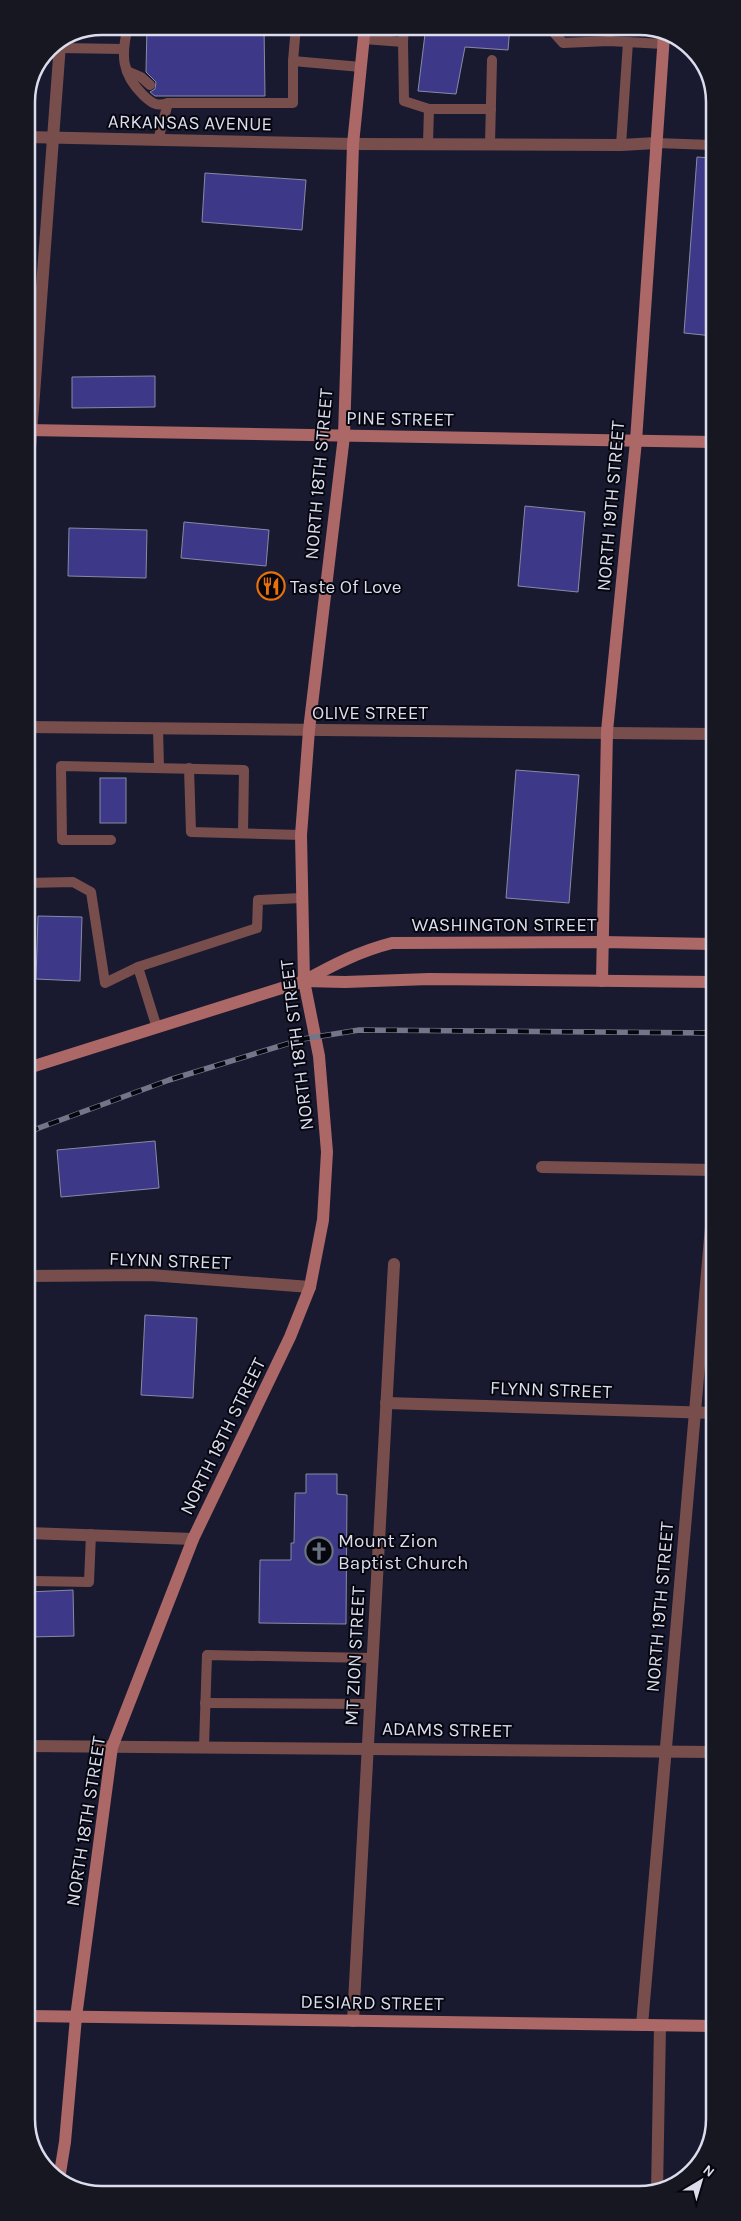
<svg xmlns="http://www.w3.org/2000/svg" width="741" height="2221" viewBox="0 0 741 2221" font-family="Karla,sans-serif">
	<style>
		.building { fill: #3d3988; stroke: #878aa6 }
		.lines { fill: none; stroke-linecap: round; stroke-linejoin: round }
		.lane { stroke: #784e4d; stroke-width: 10 }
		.street { stroke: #784e4d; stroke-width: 12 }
		.secondary { stroke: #ac6867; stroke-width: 12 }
		.rail-casing { stroke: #747589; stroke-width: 5.5 }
		.rail { stroke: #06060f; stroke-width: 4; stroke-dasharray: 11; stroke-linecap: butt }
		.labels { text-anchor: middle; stroke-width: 4; stroke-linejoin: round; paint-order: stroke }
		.street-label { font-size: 19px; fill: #dbdded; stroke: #06060f }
		.poi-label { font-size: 19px; fill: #dbdded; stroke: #06060f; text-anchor: start }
		.rim { fill: none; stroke: #dbdded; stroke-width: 2.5 }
	</style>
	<rect width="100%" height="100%" fill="#191a30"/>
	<!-- building -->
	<g class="building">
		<path d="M147,26H264L265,96H155L150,92L155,89L156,82L146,72Z"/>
		<path d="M426,26H510L508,50L465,47L456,94L418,91Z"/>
		<path d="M697,157L712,158L713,336L684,333Z"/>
		<path d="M205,173L306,180L302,230L202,222Z"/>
		<path d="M155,376V407L72,408V377Z"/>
		<path d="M525,506L585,512L578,592L518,586Z"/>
		<path d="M184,522L269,530L266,566L181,558Z"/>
		<path d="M69,528L147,530L146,578L68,576Z"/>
		<path d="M516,770L579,775L569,903L506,898Z"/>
		<rect x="100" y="778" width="26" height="45"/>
		<path d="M38,916L82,917L80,981L36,979Z"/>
		<path d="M155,1141L159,1188L61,1197L57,1150Z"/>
		<path d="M145,1315L197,1318L193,1398L141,1395Z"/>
		<path d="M306,1474H337V1494L347,1495L346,1624L259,1623L260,1560H291V1543H294L295,1493H306Z"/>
		<path d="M73,1590L74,1636L28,1637V1592Z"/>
	</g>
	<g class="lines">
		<!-- lane -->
		<g class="lane">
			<path d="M128,26C121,55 121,73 143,95C152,103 156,107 168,103H293V61L296,26"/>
			<path d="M548,26L563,43L609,41L663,44"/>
			<path d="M364,39L403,42L404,26"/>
			<path d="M609,41V26"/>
			<path d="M403,42L404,101L429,109L428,143"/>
			<path d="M60,48L123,49"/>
			<path d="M293,61L361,67"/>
			<path d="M127,71L141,77L150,85"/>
			<path d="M429,109H491"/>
			<path d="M158,140L168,103"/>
			<path d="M656,143L712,145"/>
			<path d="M490,144L492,60"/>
			<path d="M621,145L628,42"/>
			<path d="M158,728L159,767"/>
			<path d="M189,768L191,832L301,835"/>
			<path d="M111,840H62L61,766L244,770L243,833"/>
			<path d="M27,883L73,882L91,892L105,983L138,967"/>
			<path d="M157,1028L138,967L257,928L258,900L302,898"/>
			<path d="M33,1581L89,1582L91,1534"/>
			<path d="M205,1703L370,1704"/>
			<path d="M204,1747L207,1655L372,1658"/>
		</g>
		<!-- street -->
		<g class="street">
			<path d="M26,137L353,144L621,145L656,143"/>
			<path d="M27,489L60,44"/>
			<path d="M27,727L713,734"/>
			<path d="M542,1167L714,1170"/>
			<path d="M28,1276L150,1275L310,1287"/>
			<path d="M386,1403L714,1413"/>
			<path d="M28,1533L193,1539"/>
			<path d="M28,1746L714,1752"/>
			<path d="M353,2021L394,1264"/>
			<path d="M642,2025L714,1192"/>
			<path d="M657,2192L660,2026"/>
		</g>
		<!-- secondary -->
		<g class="secondary">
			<path d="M27,430L713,442"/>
			<path d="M304,981L345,982L429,979L713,982"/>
			<path d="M602,981L607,731L636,441L664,35"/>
			<path d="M28,1068L304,981C333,965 360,951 392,943L602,942L713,944"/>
			<path d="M29,2016L715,2026"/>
			<path d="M59,2179L65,2142L76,2017L112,1747L193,1539L290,1337L310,1287L323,1220L327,1152L319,1056L304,981L301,835L309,730L344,436L353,144L365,26"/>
		</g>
		<!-- rail casing -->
		<g class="rail-casing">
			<path id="rail" d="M28,1132L169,1080L303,1039L359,1030L713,1033"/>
		</g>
		<!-- rail -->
		<use href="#rail" class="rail"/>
	</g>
	<!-- icons -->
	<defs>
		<g id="restaurant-ring" transform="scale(1.4375)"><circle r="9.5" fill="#06060f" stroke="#e8710a" stroke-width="1.5"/><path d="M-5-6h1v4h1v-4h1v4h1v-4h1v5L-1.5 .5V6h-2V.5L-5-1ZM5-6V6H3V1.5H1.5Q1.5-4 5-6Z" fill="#e8710a"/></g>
		<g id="church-ring" transform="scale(1.4375)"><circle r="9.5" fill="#06060f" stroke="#6b7280" stroke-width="1.5"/><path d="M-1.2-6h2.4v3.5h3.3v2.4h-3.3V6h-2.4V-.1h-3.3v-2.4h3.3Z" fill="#6b7280"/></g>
	</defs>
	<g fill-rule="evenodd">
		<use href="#restaurant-ring" x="271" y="586"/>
		<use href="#church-ring" x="319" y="1551"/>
	</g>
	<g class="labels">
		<!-- street labels -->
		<g class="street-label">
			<text transform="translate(190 122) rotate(1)" y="7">ARKANSAS AVENUE</text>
			<text transform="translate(400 418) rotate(1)" y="7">PINE STREET</text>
			<text transform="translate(318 474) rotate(-85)" y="7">NORTH 18TH STREET</text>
			<text transform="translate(610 506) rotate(-85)" y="7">NORTH 19TH STREET</text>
			<text x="370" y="719">OLIVE STREET</text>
			<text x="504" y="931">WASHINGTON STREET</text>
			<text transform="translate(296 1045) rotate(-97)" y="7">NORTH 18TH STREET</text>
			<text transform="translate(170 1260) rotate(2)" y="7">FLYNN STREET</text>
			<text transform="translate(551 1389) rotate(2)" y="7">FLYNN STREET</text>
			<text transform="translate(222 1436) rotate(-64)" y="7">NORTH 18TH STREET</text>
			<text transform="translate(659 1607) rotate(-85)" y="7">NORTH 19TH STREET</text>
			<text transform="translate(354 1656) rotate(-87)" y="7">MT ZION STREET</text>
			<text transform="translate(447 1729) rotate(1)" y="7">ADAMS STREET</text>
			<text transform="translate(85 1821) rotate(-81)" y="7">NORTH 18TH STREET</text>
			<text transform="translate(372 2002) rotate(1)" y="7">DESIARD STREET</text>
		</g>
		<!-- poi labels -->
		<g class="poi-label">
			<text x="290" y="593">Taste Of Love</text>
			<text x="338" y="1547">Mount Zion<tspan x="338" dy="22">Baptist Church</tspan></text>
		</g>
	</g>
	<!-- crop -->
	<path d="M0 0H741V2221H0ZM102 35H639A67 67 0 0 1 706 102V2119A67 67 0 0 1 639 2186H102A67 67 0 0 1 35 2119V102A67 67 0 0 1 102 35Z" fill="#171721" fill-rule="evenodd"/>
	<path class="rim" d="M102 35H639A67 67 0 0 1 706 102V2119A67 67 0 0 1 639 2186H102A67 67 0 0 1 35 2119V102A67 67 0 0 1 102 35Z"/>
	<!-- north arrow -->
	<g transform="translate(701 2181) rotate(38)" stroke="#06060f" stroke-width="4" paint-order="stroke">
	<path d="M0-4L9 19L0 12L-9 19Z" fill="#dbdded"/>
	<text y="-8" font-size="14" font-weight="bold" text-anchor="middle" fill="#dbdded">N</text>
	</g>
</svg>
